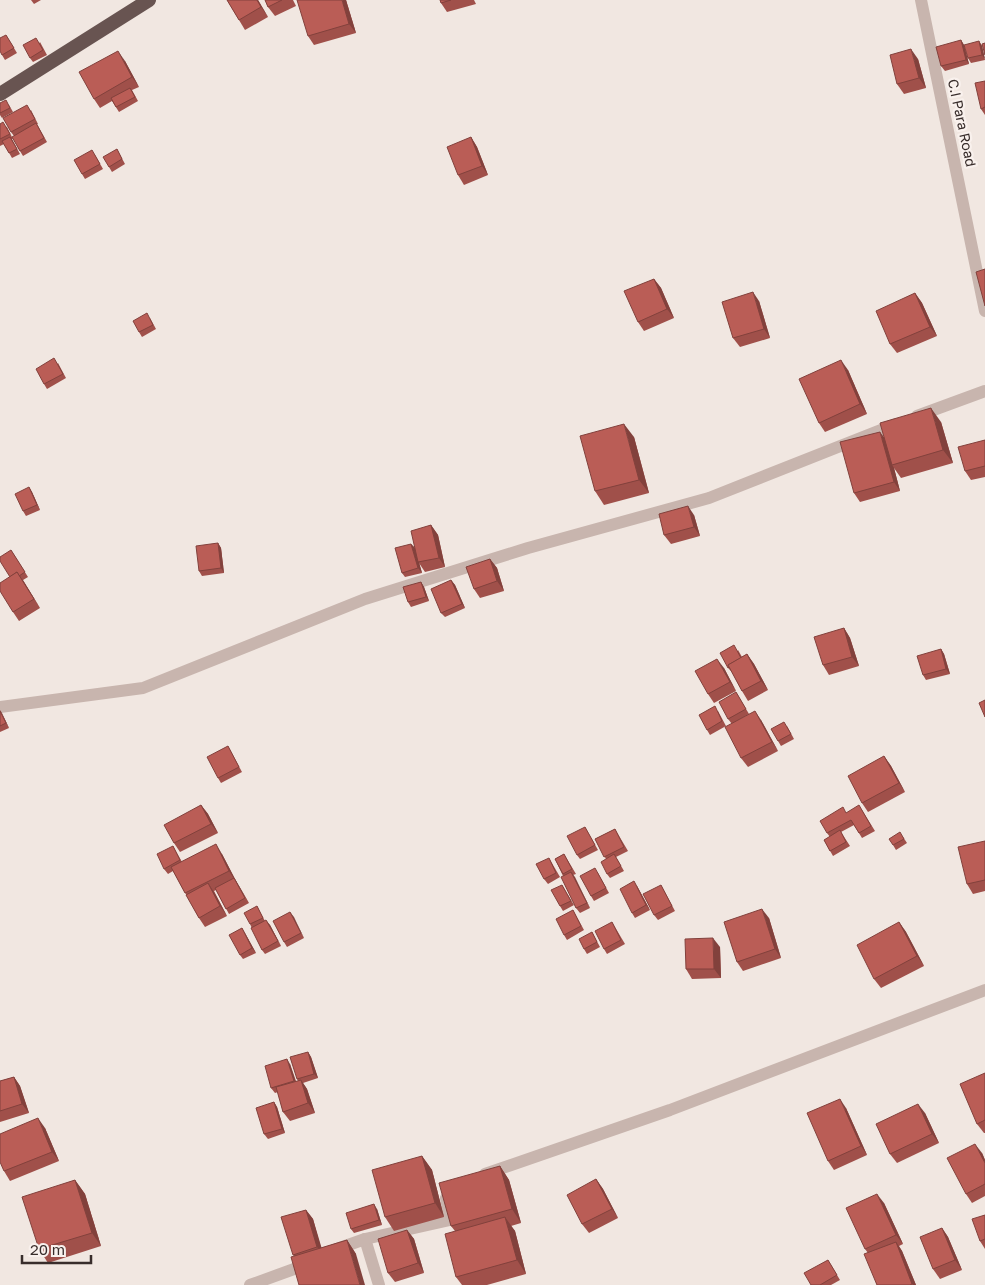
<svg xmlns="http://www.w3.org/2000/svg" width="985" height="1285" viewBox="0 0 985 1285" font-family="'Golos Text',sans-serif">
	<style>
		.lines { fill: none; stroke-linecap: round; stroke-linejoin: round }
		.minor { stroke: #c8b5ae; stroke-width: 12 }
		.trunk { stroke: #685451; stroke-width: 14 }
		.wall { fill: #a0504a }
		.shaded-wall { fill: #82413c }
		.building { fill: #ba5d56; stroke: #82413c }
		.labels { text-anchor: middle; stroke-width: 4.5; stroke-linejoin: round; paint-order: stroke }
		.street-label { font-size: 14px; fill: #382d2b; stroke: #f9f1ed }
	</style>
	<rect width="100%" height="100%" fill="#f1e7e1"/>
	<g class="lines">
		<!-- minor -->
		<g class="minor">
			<path d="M921,0L985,311"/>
			<path d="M917,416L985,391"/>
			<path d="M0,707L143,688L365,599L528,548L709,498L896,424"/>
			<path d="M485,1174L670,1110L985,990"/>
			<path d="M365,1239L379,1285"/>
			<path d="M334,1250L365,1239L450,1220L446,1198"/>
			<path d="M250,1285L308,1264"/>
		</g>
		<!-- trunk -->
		<path class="trunk" d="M0,94L149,0"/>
	</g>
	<!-- wall -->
	<g class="wall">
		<path d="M31,0H41L34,4Z"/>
		<path d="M227,0H258L268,17L245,30Z"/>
		<path d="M265,0H293L296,6L275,16L268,7Z"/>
		<path d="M346,0L356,33L314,45L308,36Z"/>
		<path d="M440,0H474L476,4L447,12L441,3Z"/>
		<path d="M6,35L17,53L5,60L2,55Z"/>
		<path d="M961,40L964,45L969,64L945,71L941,66Z"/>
		<path d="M979,41L982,46L985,60L971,63L968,58Z"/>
		<path d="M40,42L47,55L33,62L30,58Z"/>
		<path d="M918,59L926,88L904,94L897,84Z"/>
		<path d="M125,61L139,87L132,90L138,101L119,112L112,101L100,108L94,99Z"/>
		<path d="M985,81V115L981,109Z"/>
		<path d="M0,103L9,105L13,112L2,118L0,115Z"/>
		<path d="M31,110L38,124H37L47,142L23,156L20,151L14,136L11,132Z"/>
		<path d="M0,124L7,127L13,139H12L20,154L12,158L4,144L0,146Z"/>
		<path d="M471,137L477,147L488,175L464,185L458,175Z"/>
		<path d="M117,149L125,164L112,172L109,167Z"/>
		<path d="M95,155L103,169L85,179L82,174Z"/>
		<path d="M654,279L661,288L674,318L644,331L638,322Z"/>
		<path d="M915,293L922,303L937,336L897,353L890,344Z"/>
		<path d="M759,301L770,338L740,347L733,338Z"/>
		<path d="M150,318L156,329L142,337L139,332Z"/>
		<path d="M58,363L66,378L47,389L44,384Z"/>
		<path d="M848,370L867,414L825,432L819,423Z"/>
		<path d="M941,422L953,463L901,478L894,468L900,491L860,502L854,493L884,437Z"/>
		<path d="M634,437L649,493L604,505L595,491Z"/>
		<path d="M985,440V477L971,480L965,471Z"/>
		<path d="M29,487L32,492L40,510L26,516L23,511Z"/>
		<path d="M694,515L700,536L671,544L664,535Z"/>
		<path d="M431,525L438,535L445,567L425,572L419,563L422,573L405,577L402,573L411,544L415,548Z"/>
		<path d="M218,543L221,548L224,573L202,576L199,571Z"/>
		<path d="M11,550L28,577L23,580L40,608L19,621L13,612L10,577Z"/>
		<path d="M490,559L497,568L504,591L480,598L474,589Z"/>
		<path d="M451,580L455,585L465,608L445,617L441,613Z"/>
		<path d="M421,582L424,587L429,601L411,607L408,602Z"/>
		<path d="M844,628L850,638L859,666L829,675L823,665Z"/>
		<path d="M941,649L944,654L950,674L926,680L923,675Z"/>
		<path d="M738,650L742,657L747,654L754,664L768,690L748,701L742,691L732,672L728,668Z"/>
		<path d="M724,668L736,691L714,703L708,694Z"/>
		<path d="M736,692L749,714L732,724L728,719Z"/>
		<path d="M0,710L9,728L0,732Z"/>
		<path d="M718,711L726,726L710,735L707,730Z"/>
		<path d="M761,720L778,751L748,767L741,758Z"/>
		<path d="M787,726L794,739L781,746L778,741Z"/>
		<path d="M228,746L242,772L221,783L218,778Z"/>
		<path d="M884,756L891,766L905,792L868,812L862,803Z"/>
		<path d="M201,805L208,814L218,833L180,852L174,843Z"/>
		<path d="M862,810L875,831L862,838L854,825L841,832L850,846L833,856L824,840L830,837L827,833L847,813Z"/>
		<path d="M585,827L598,850L580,859L577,855Z"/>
		<path d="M615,829L628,851L616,857L624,871L610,878L607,874L606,859L595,839Z"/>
		<path d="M903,837L907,843L896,850L893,845Z"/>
		<path d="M985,841V891L973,894L967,884Z"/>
		<path d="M173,846L182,862L222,854L235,879L249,903L229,914L216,890L214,891L227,916L205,927L199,918L173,871L168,874L164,869Z"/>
		<path d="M564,854L576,874L573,875L590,908L580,913L576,908L563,876L555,859Z"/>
		<path d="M549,858L560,877L548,884L544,879Z"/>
		<path d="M598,873L609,893L594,901L591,896Z"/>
		<path d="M562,885L574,905L563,911L560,906Z"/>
		<path d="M661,885L675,911L658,920L654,915Z"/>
		<path d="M637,886L650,910L635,918L632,913Z"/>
		<path d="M257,906L265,921L270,925L281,946L265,954L262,950L250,924Z"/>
		<path d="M573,910L584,930L567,940L564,935Z"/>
		<path d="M290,912L304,938L287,947L284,942Z"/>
		<path d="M769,918L781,958L743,971L737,962Z"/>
		<path d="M612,922L625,944L607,954L604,949Z"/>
		<path d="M899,922L906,932L924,966L881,988L874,979Z"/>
		<path d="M242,928L256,953L243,959L240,955Z"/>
		<path d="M592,932L600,947L587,954L584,949Z"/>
		<path d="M720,947L721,978L692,979L686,969Z"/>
		<path d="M308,1052L311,1057L318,1078L303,1083L307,1089L315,1113L290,1121L283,1112L278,1092L275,1093L271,1088L290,1064L296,1081H298L297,1079Z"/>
		<path d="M985,1073V1133H984L977,1124Z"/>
		<path d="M14,1077L20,1086L29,1113L0,1122V1081Z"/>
		<path d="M274,1102L277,1107L285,1133L268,1139L264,1134Z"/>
		<path d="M846,1108L867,1155L834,1170L828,1161Z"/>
		<path d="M925,1113L939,1143L897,1163L890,1154Z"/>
		<path d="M45,1128L59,1161L10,1181L4,1171Z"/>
		<path d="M982,1153L985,1160V1196L972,1203L966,1194Z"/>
		<path d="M422,1156L432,1170L444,1217L394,1231L385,1217Z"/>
		<path d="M500,1166L509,1180L521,1223L511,1226L515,1231L526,1274L487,1285H462L456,1277L455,1231L451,1226Z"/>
		<path d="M596,1179L603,1189L618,1218L589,1233L582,1224Z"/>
		<path d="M75,1180L85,1194L101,1246L48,1263L39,1249Z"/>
		<path d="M884,1203L903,1244L899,1246L902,1251L916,1285H877L868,1253L865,1249Z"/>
		<path d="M377,1209L382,1225L354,1233L351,1229Z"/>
		<path d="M306,1210L313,1219L321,1248L347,1240L356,1254L294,1256L293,1255Z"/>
		<path d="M985,1215V1249L980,1241Z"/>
		<path d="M942,1228L948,1237L962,1270L940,1279L933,1269Z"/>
		<path d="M407,1230L414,1239L424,1273L395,1282L388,1273Z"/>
		<path d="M828,1260L840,1280L831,1285H811Z"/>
	</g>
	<!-- shaded-wall -->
	<g class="shaded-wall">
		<path d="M257,0H258L268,17L261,7Z"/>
		<path d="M342,0H346L356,33L349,24Z"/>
		<path d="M961,40L964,45L969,64L966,60Z"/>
		<path d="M979,41L982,46L985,59L982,55Z"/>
		<path d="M911,49L918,59L926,88L919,78Z"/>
		<path d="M118,51L125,61L139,87L132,77Z"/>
		<path d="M471,137L477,147L488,175L482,166Z"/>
		<path d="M654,279L661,288L674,318L667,309Z"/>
		<path d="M753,292L759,301L770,338L764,329Z"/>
		<path d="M915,293L922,303L937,336L930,327Z"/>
		<path d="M841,360L848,370L867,414L860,404Z"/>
		<path d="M931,408L941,422L953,463L943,450Z"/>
		<path d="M624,424L634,437L649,493L639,480Z"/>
		<path d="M880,432L887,441L892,465L894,468L900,491L894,482Z"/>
		<path d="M29,487L32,492L40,510L37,505Z"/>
		<path d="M688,506L694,515L700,536L694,527Z"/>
		<path d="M431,525L438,535L445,567L439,558Z"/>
		<path d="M218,543L221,548L224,573L221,568Z"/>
		<path d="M411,544L415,548L422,573L418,568Z"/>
		<path d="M490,559L497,568L504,591L497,581Z"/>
		<path d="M17,572L24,582L40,608L34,599Z"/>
		<path d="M451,580L455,585L465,608L462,604Z"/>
		<path d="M421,582L424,587L429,601L426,597Z"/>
		<path d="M844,628L850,638L859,666L852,657Z"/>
		<path d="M941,649L944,654L950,674L946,669Z"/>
		<path d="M747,654L754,664L768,690L761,681Z"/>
		<path d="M717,659L724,668L736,691L730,682Z"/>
		<path d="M0,710L2,713L9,728L6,723Z"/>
		<path d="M755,711L761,720L778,751L772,742Z"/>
		<path d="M884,756L891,766L905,792L899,783Z"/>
		<path d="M201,805L208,814L218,833L211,824Z"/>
		<path d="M216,844L222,854L235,879L249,903L229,871Z"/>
		<path d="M571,872L575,877L590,908L587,903Z"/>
		<path d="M634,881L637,886L650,910L646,905Z"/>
		<path d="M208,883L214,892L227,916L220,906Z"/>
		<path d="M762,909L769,918L781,958L775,949Z"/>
		<path d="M290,912L294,917L304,938L301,933Z"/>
		<path d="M266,920L270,925L281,946L278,941Z"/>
		<path d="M899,922L906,932L924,966L917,956Z"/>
		<path d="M242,928L245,933L256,953L252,948Z"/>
		<path d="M713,938L720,947L721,978L714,969Z"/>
		<path d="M308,1052L311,1057L318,1078L314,1074Z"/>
		<path d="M287,1059L290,1064L297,1086L294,1081Z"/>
		<path d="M14,1077L20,1086L29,1113L22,1104Z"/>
		<path d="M301,1080L307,1089L315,1113L308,1103Z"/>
		<path d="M840,1099L846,1108L867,1155L861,1146Z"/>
		<path d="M274,1102L277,1107L285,1133L282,1129Z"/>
		<path d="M918,1104L925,1113L939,1143L932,1134Z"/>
		<path d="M38,1118L45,1128L59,1161L52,1152Z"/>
		<path d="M975,1144L982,1153L985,1160V1163Z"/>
		<path d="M422,1156L432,1170L444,1217L435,1203Z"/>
		<path d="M500,1166L509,1180L521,1223L512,1209Z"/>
		<path d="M596,1179L603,1189L618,1218L612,1209Z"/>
		<path d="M75,1180L85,1194L101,1246L92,1233Z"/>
		<path d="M877,1194L884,1203L903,1244L896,1235Z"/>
		<path d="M374,1204L377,1209L382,1225L379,1220Z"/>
		<path d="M306,1210L313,1219L324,1256L317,1247Z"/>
		<path d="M505,1217L515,1231L526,1274L517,1260Z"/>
		<path d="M942,1228L948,1237L962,1270L955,1260Z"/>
		<path d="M407,1230L414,1239L424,1273L418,1263Z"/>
		<path d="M347,1240L356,1254L365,1285H360Z"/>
		<path d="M896,1242L902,1251L916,1285H913L912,1284Z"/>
	</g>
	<!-- building -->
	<g class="building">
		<path d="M227,0H257L261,7L239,20Z"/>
		<path d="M265,0H282L268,7Z"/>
		<path d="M297,0H342L349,24L308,36Z"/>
		<path d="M440,0H451L441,3Z"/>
		<path d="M6,35L14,48L2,55L0,51V38Z"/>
		<path d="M36,38L43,50L30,58L23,45Z"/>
		<path d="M961,40L966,60L941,66L936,47Z"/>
		<path d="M979,41L982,55L968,58L964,45Z"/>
		<path d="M985,43V55L982,44Z"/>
		<path d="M911,49L919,78L897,84L890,55Z"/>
		<path d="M118,51L132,77L94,99L79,72Z"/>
		<path d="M985,81V107L981,109L975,83Z"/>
		<path d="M130,88L135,97L116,107L111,98Z"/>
		<path d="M6,100L10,108L0,113V103Z"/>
		<path d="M27,105L35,119L11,132L3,118Z"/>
		<path d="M3,122L10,134L0,139V124Z"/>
		<path d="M36,123L44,138L20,151L12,137Z"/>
		<path d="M10,137L17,149L9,153L2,141Z"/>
		<path d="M471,137L482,166L458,175L447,147Z"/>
		<path d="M117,149L122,159L109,167L103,157Z"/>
		<path d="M92,150L100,164L82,174L74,160Z"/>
		<path d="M985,269V306L976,272Z"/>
		<path d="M654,279L667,309L638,322L624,291Z"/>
		<path d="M753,292L764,329L733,338L722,302Z"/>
		<path d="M915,293L930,327L890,344L876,311Z"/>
		<path d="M147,313L153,325L139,332L133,321Z"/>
		<path d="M54,358L63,374L44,384L36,369Z"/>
		<path d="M841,360L860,404L819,423L799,379Z"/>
		<path d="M931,408L943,450L892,465L880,423Z"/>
		<path d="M624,424L639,480L595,491L580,436Z"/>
		<path d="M880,432L894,482L854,493L840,442Z"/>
		<path d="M985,440V466L965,471L958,447Z"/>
		<path d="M29,487L37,505L23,511L15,494Z"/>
		<path d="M688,506L694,527L664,535L659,514Z"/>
		<path d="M431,525L439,558L418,562L411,531Z"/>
		<path d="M218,543L221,568L199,571L196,546Z"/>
		<path d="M411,544L418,568L402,573L395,548Z"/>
		<path d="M11,550L25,572L19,576L17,572L10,577L0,561V557Z"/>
		<path d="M490,559L497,581L474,589L466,567Z"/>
		<path d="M17,572L34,599L13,612L0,591V583Z"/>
		<path d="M451,580L462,604L441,613L431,589Z"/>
		<path d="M421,582L426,597L408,602L403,587Z"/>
		<path d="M844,628L852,657L823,665L814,637Z"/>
		<path d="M734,645L741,658L728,665L729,667L728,668L720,653Z"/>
		<path d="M941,649L946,669L923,675L917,656Z"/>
		<path d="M747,654L761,681L742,691L728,665Z"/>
		<path d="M717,659L730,682L708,694L695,671Z"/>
		<path d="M736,692L746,709L728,719L719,702Z"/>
		<path d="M985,700V717L979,703Z"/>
		<path d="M715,706L722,721L707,730L699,715Z"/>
		<path d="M0,711L6,723L0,726Z"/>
		<path d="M755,711L772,742L741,758L725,727Z"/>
		<path d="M784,722L791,734L778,741L771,729Z"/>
		<path d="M228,746L239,767L218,778L207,757Z"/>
		<path d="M884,756L899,783L862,803L848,776Z"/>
		<path d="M201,805L211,824L174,843L164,825Z"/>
		<path d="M859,805L871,826L859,833L851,820L827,833L820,821L843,807L846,813Z"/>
		<path d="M585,827L595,845L577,855L567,836Z"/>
		<path d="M615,829L624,847L604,857L595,839Z"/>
		<path d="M840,830L846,842L830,851L824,840Z"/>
		<path d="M900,832L904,839L893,845L889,839Z"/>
		<path d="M985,841V880L967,884L958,847Z"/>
		<path d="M216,844L229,871L185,893L171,867Z"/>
		<path d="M173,846L180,860L164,869L157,854Z"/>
		<path d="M564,854L572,869L563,874L555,859Z"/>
		<path d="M614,854L621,866L607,874L601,862Z"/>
		<path d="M549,858L556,873L544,879L536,864Z"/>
		<path d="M595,868L606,888L591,896L580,876Z"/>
		<path d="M571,872L587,903L576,908L561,877Z"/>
		<path d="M234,878L245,898L226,909L215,888Z"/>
		<path d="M634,881L646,905L632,913L620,889Z"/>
		<path d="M208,883L220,906L199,918L186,895Z"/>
		<path d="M562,885L571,901L560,906L551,890Z"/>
		<path d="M661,885L672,906L654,915L643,894Z"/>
		<path d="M257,906L263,918L250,924L244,913Z"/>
		<path d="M762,909L775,949L737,962L724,922Z"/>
		<path d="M573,910L581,926L564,935L556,919Z"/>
		<path d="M290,912L301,933L284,942L273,921Z"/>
		<path d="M266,920L278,941L262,950L251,928Z"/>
		<path d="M612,922L621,940L604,949L595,931Z"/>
		<path d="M899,922L917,956L874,979L857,945Z"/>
		<path d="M242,928L252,948L240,955L229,935Z"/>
		<path d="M592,932L597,942L584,949L579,939Z"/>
		<path d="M713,938L714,969H686L685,939Z"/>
		<path d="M308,1052L314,1074L297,1079L290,1057Z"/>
		<path d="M287,1059L294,1081L271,1088L265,1066Z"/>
		<path d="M985,1073V1120L977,1124L960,1084Z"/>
		<path d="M14,1077L22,1104L0,1111V1081Z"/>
		<path d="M301,1080L308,1103L283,1112L276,1087Z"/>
		<path d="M840,1099L861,1146L828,1161L807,1113Z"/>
		<path d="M274,1102L282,1129L264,1134L256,1108Z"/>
		<path d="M918,1104L932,1134L890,1154L876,1124Z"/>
		<path d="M38,1118L52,1152L4,1171L0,1162V1134Z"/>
		<path d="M975,1144L985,1163V1184L966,1194L947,1158Z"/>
		<path d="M422,1156L435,1203L385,1217L372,1170Z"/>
		<path d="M500,1166L512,1209L451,1226L439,1183Z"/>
		<path d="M596,1179L612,1209L582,1224L567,1195Z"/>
		<path d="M75,1180L92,1233L39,1249L22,1197Z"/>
		<path d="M877,1194L896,1235L865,1249L846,1208Z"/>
		<path d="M374,1204L379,1220L351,1229L346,1213Z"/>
		<path d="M306,1210L317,1247L293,1255L281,1217Z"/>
		<path d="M985,1215V1239L980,1241L972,1219Z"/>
		<path d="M505,1217L517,1260L456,1277L445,1234Z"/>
		<path d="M942,1228L955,1260L933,1269L920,1237Z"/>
		<path d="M407,1230L418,1263L388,1273L378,1239Z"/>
		<path d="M347,1240L360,1285H299L291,1257Z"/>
		<path d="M896,1242L912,1284L910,1285H877L864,1254Z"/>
		<path d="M828,1260L837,1275L820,1285H811L804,1273Z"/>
	</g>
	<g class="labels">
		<!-- street labels -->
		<g class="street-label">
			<text transform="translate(962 123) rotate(78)" y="5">C.I Para Road</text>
		</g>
	</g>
	<!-- scale -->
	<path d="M22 1255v8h69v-8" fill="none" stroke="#382d2b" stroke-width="2.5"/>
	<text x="30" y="1255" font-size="15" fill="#382d2b" stroke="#f9f1ed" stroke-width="4" paint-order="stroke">20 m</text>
</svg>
